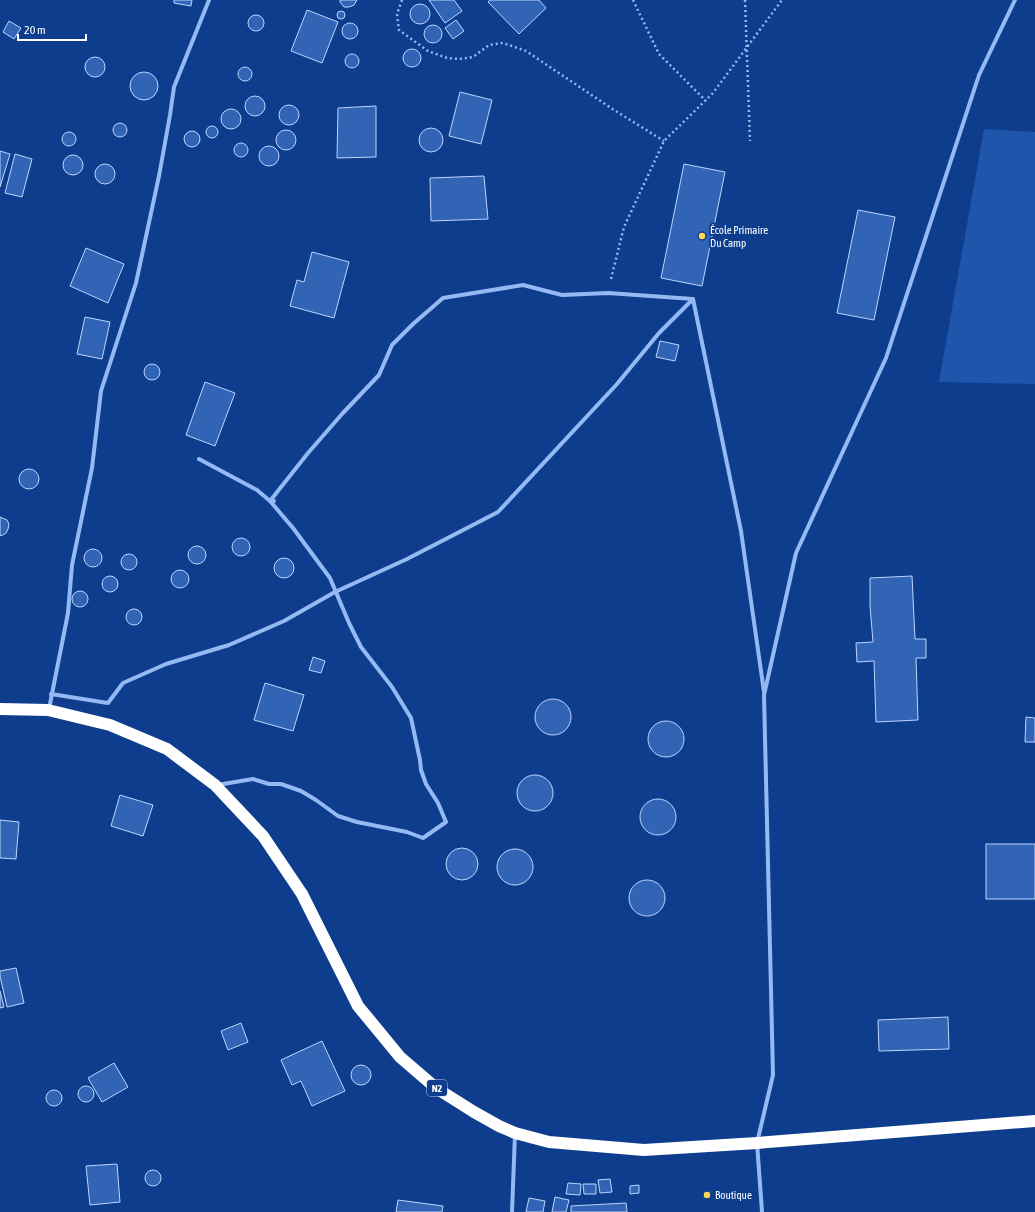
<svg xmlns="http://www.w3.org/2000/svg" width="1035" height="1212" viewBox="0 0 1035 1212" font-family="'Asap Condensed',sans-serif">
	<style>
		.green { fill: #1f56ac }
		.building { fill: #3264b5; stroke: #bcd6fe }
		.lines { fill: none; stroke-linecap: round; stroke-linejoin: round }
		.path { stroke: #95b9f3; stroke-width: 2.5; stroke-dasharray: 2 3; stroke-linecap: butt }
		.street { stroke: #95b9f3; stroke-width: 4 }
		.highway { stroke: #fff; stroke-width: 12 }
		.poi-dot { fill: #ffd957; stroke: #0e3d8d; stroke-width: 1.5 }
		.labels { text-anchor: middle; stroke-width: 3.5; stroke-linejoin: round; paint-order: stroke }
		.shield { fill: #0e3d8d; stroke: #b7c5dd; stroke-width: 1 }
		.shield-label { font-size: 10px; font-weight: bold; fill: #fff }
		.poi-label { font-size: 11px; fill: #fff; stroke: #0e3d8d; text-anchor: start }
	</style>
	<rect width="100%" height="100%" fill="#0e3d8d"/>
	<!-- green -->
	<path class="green" d="M984,129L1035,132V384L939,382Z"/>
	<!-- building -->
	<g class="building">
		<path d="M174,0H192L191,6L174,3Z"/>
		<path d="M340,0H357L354,5L349,7H344L340,2Z"/>
		<path d="M429,0H454L462,11L445,23Z"/>
		<path d="M490,0H539L546,8L519,34L488,2Z"/>
		<circle cx="420" cy="14" r="10"/>
		<path d="M307,10L338,22L322,63L291,51Z"/>
		<circle cx="341" cy="15" r="4"/>
		<circle cx="256" cy="23" r="8"/>
		<path d="M456,20L464,31L453,39L445,28Z"/>
		<path d="M9,21L21,28L14,39L3,32Z"/>
		<circle cx="350" cy="31" r="8"/>
		<circle cx="433" cy="34" r="9"/>
		<circle cx="412" cy="58" r="9"/>
		<circle cx="352" cy="61" r="7"/>
		<circle cx="95" cy="67" r="10"/>
		<circle cx="245" cy="74" r="7"/>
		<circle cx="144" cy="86" r="14"/>
		<path d="M460,92L492,100L481,144L449,136Z"/>
		<circle cx="255" cy="106" r="10"/>
		<circle cx="289" cy="115" r="10"/>
		<path d="M376,106V157L337,158L338,108Z"/>
		<circle cx="231" cy="119" r="10"/>
		<circle cx="120" cy="130" r="7"/>
		<circle cx="212" cy="132" r="6"/>
		<circle cx="431" cy="140" r="12"/>
		<circle cx="286" cy="140" r="10"/>
		<circle cx="192" cy="139" r="8"/>
		<circle cx="69" cy="139" r="7"/>
		<circle cx="241" cy="150" r="7"/>
		<circle cx="269" cy="156" r="10"/>
		<path d="M0,151L10,154L0,187Z"/>
		<path d="M15,154L32,159L22,197L5,193Z"/>
		<circle cx="73" cy="165" r="10"/>
		<path d="M684,164L725,172L702,286L661,278Z"/>
		<circle cx="105" cy="174" r="10"/>
		<path d="M484,176L488,219L431,221L430,178Z"/>
		<path d="M858,210L895,217L874,320L837,313Z"/>
		<path d="M86,248L124,264L108,303L70,286Z"/>
		<path d="M312,252L349,262L334,318L290,306L297,280L304,282Z"/>
		<path d="M85,317L110,322L102,359L77,354Z"/>
		<path d="M660,341L679,345L675,361L656,357Z"/>
		<circle cx="152" cy="372" r="8"/>
		<path d="M205,382L235,393L215,446L186,435Z"/>
		<circle cx="29" cy="479" r="10"/>
		<path d="M0,517L7,520L9,524L8,529L6,533L1,536L0,535Z"/>
		<circle cx="241" cy="547" r="9"/>
		<circle cx="197" cy="555" r="9"/>
		<circle cx="93" cy="558" r="9"/>
		<circle cx="129" cy="562" r="8"/>
		<circle cx="284" cy="568" r="10"/>
		<circle cx="180" cy="579" r="9"/>
		<circle cx="110" cy="584" r="8"/>
		<path d="M912,576L915,639H926V658H916L918,720L876,722L874,661L857,662L856,643L873,642L870,606V578Z"/>
		<circle cx="80" cy="599" r="8"/>
		<circle cx="134" cy="617" r="8"/>
		<path d="M313,657L325,661L321,673L309,670Z"/>
		<path d="M265,683L304,695L293,731L254,720Z"/>
		<circle cx="553" cy="717" r="18"/>
		<path d="M1026,717L1035,718V742H1025Z"/>
		<circle cx="666" cy="739" r="18"/>
		<circle cx="535" cy="793" r="18"/>
		<path d="M120,795L153,805L143,836L111,826Z"/>
		<circle cx="658" cy="817" r="18"/>
		<path d="M0,820L19,822L16,859L0,858Z"/>
		<rect x="986" y="844" width="49" height="55"/>
		<circle cx="462" cy="864" r="16"/>
		<circle cx="515" cy="867" r="18"/>
		<circle cx="647" cy="898" r="18"/>
		<path d="M16,968L24,1003L7,1007L0,976V971Z"/>
		<path d="M0,991L4,1007L0,1008Z"/>
		<path d="M948,1017L949,1049L879,1051L878,1020Z"/>
		<path d="M241,1023L248,1042L228,1050L221,1031Z"/>
		<path d="M322,1041L345,1091L312,1106L301,1081L292,1085L281,1060Z"/>
		<path d="M114,1063L128,1087L102,1102L88,1078Z"/>
		<circle cx="361" cy="1075" r="10"/>
		<circle cx="86" cy="1094" r="8"/>
		<circle cx="54" cy="1098" r="8"/>
		<path d="M117,1164L120,1202L90,1205L86,1166Z"/>
		<circle cx="153" cy="1178" r="8"/>
		<path d="M610,1179L612,1192L600,1193L598,1180Z"/>
		<path d="M568,1183L581,1184L580,1195L566,1194Z"/>
		<path d="M583,1184H596V1194H584Z"/>
		<path d="M639,1185V1193L630,1194V1186Z"/>
		<path d="M555,1197L569,1200L566,1212H552Z"/>
		<path d="M529,1198L545,1201L543,1212H526Z"/>
		<path d="M398,1200L443,1206L442,1212H396Z"/>
		<path d="M626,1203L627,1212H571V1206Z"/>
	</g>
	<g class="lines">
		<!-- path -->
		<g class="path">
			<path d="M402,0L397,14L399,30L428,51L447,58L459,59L473,57L489,45L503,43L526,51L614,110L664,141"/>
			<path d="M633,0L659,54L706,101"/>
			<path d="M745,0L750,141"/>
			<path d="M611,279L624,227L664,141L713,93L782,0"/>
		</g>
		<!-- street -->
		<g class="street">
			<path d="M199,459L257,490L270,501L293,528L330,578L349,623L361,647L392,687L411,718L420,760L421,770L426,784L438,803L446,822L423,838L407,832L357,822L338,816L316,800L301,791L281,784H269L253,779L217,785"/>
			<path d="M274,501H270L308,453L342,414L379,375L392,345L413,324L443,298L523,285L562,295L608,293L693,299L741,531L764,692"/>
			<path d="M51,694L108,703L123,683L166,664L229,645L284,621L335,592L407,559L498,512L617,384L659,333L693,299"/>
			<path d="M49,709L68,613L72,565L92,468L101,391L136,283L159,176L170,115L174,87L209,0"/>
			<path d="M512,1212L515,1134"/>
			<path d="M762,1212L757,1143L773,1075L764,695L796,553L886,358L979,75L1015,0"/>
		</g>
		<!-- highway -->
		<path class="highway" d="M0,709L48,710L110,725L167,749L215,785L263,836L302,894L358,1006L400,1057L436,1088L474,1112L499,1126L515,1133L549,1142L644,1150L757,1143L1035,1121"/>
	</g>
	<!-- markers -->
	<g class="poi-dot">
		<circle cx="702" cy="236" r="4"/>
		<circle cx="707" cy="1195" r="4"/>
	</g>
	<g class="labels">
		<!-- shield labels -->
		<rect class="shield" x="427" y="1080" width="20" height="16" rx="3"/>
		<g class="shield-label">
			<text x="437" y="1092">N2</text>
		</g>
		<!-- poi labels -->
		<g class="poi-label">
			<text x="710" y="234">École Primaire<tspan x="710" dy="13">Du Camp</tspan></text>
			<text x="715" y="1199">Boutique</text>
		</g>
	</g>
	<!-- scale -->
	<path d="M18 34v6h68v-6" fill="none" stroke="#ffffff" stroke-width="2"/>
	<text x="24" y="34" font-size="12" fill="#ffffff" stroke="#0e3d8d" stroke-width="3" paint-order="stroke">20 m</text>
</svg>
